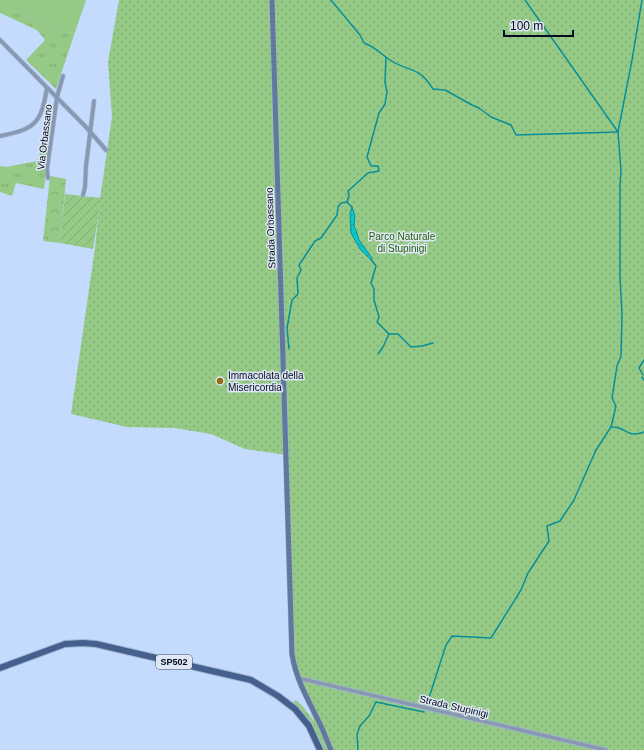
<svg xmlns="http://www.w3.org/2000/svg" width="644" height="750" viewBox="0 0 644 750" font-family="Helvetica,sans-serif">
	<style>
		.grass { fill: url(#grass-tufts) }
		.forest { fill: url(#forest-crowns) }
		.park { fill: url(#park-dots) }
		.garden { fill: url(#garden-furrows) }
		.pitch { fill: #94ca86 }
		.water { fill: url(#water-waves); stroke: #098f9a }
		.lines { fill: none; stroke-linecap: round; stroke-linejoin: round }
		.stream { stroke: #098f9a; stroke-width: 1.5 }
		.minor-casing { stroke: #a1b6d6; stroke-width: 5 }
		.secondary-casing { stroke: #a1b6d6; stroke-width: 6 }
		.primary-casing { stroke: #a1b6d6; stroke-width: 8 }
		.minor { stroke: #8898b1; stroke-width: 3.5 }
		.secondary { stroke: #61789c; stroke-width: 5 }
		.primary { stroke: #45608c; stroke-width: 6 }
		.poi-dot { fill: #956b16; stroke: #dfe7f3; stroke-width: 1.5 }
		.labels { text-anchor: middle; stroke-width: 3; stroke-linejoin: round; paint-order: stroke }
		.shield { fill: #dfe7f3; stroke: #444d5f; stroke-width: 1 }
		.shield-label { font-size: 9px; font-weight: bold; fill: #020b1f }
		.street-label { font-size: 10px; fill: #020b1f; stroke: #dfe7f3 }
		.park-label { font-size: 10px; fill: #256010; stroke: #dfe7f3 }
		.poi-label { font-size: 10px; fill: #020b1f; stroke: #dfe7f3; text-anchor: start }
	</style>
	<defs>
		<pattern id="grass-tufts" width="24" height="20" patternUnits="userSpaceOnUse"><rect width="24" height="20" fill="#94ca86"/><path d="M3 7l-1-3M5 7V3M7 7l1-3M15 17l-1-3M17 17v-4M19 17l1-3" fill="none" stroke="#7eac73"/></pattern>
		<pattern id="forest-crowns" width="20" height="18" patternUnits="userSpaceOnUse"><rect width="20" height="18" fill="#94ca86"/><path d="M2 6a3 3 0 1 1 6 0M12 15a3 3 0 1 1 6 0" fill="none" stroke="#7eac73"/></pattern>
		<pattern id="park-dots" width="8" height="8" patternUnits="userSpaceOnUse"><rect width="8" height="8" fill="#94ca86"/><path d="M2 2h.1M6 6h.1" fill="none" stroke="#7eac73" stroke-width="1.8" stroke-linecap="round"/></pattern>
		<pattern id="garden-furrows" width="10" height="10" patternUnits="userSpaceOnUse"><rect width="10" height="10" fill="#94ca86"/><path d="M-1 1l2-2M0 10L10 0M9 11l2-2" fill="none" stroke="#7eac73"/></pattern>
		<pattern id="water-waves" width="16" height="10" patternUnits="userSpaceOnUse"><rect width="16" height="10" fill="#0cc7ce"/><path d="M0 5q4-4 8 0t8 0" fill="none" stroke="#0aaab0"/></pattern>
	</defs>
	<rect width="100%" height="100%" fill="#c4dbfe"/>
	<!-- grass -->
	<g class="grass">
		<path d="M0,6L74,35L56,89L26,60L45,40L37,30L0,13Z"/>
		<path d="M52,123L44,189L16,183L12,196L0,192V166L6,167L37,161Z"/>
		<path d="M296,700C311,713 320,731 327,750H323C316,731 307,717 293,702Z"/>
	</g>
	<!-- forest -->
	<path class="forest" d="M50,176L66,179L60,243L43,241Z"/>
	<!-- park -->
	<path class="park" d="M119,0H644V750H324L294,665L286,455L245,449L211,434L174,428L127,427L71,414L95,248L100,199L112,117L108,62Z"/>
	<!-- garden -->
	<path class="garden" d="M65,194L101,198L93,249L60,243Z"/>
	<!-- pitch -->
	<path class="pitch" d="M0,0H86L74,35L0,6Z"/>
	<!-- water -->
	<path class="water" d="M352,207L355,216L354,226L357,233L359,240L372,258V261L360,249L351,233L350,213Z"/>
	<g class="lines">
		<!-- stream -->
		<g class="stream">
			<path d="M331,0L360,35L364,43C374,46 381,54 390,60C410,73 418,65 433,89L445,90L472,105L479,108L491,117L511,125L516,135L618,132"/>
			<path d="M525,0L618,132"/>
			<path d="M347,202L352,207"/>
			<path d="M372,261L376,266L371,283L374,289V300L379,317L377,322L389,334L383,347L378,354"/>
			<path d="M389,334H398L411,347L422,346L433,343"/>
			<path d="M289,349L287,328L292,300L298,294L297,278L301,270L299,265L315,241L321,238L337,215L338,207L341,203L347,202L349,195L348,191L368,173L379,171L378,166H371L367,157L379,113L385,104L387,92L385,82L386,57"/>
			<path d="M643,375L639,368L644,360"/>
			<path d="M642,377L644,380"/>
			<path d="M611,427C627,426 626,439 644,432"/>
			<path d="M426,707L446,645L452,636L491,638L521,590L528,573L549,541L547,526L560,521L574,500L596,450L611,427L616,406L612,398L617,366L621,356L622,314L620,277V185L621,171L618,132L632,60L642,0"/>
			<path d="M358,750L357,734L360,726L369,716L376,702L424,712"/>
		</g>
		<!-- minor casing -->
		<g class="minor-casing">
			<g id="minor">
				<path d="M0,40L86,127L106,150"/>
				<path d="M0,136C36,129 41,123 47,88"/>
				<path d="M48,178L47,169L57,97L63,76"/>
				<path d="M83,195L85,187L86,166L94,101"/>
				<path d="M298,678L606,750"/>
			</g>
		</g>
		<!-- secondary casing -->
		<g class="secondary-casing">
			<path id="secondary" d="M272,0L292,654C296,680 309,701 320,724C324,732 327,741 331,750"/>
		</g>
		<!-- primary casing -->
		<g class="primary-casing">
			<path id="primary" d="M0,668L65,644L83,643L96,644L251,680L278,696L295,709L309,726L320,750"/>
		</g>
		<!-- minor -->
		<use href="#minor" class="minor"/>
		<!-- secondary -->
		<use href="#secondary" class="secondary"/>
		<!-- primary -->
		<use href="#primary" class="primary"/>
	</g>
	<!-- markers -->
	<circle class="poi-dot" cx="220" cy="381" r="4"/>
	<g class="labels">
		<!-- shield labels -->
		<rect class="shield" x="156" y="655" width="36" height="14" rx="3"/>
		<g class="shield-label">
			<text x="174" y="665">SP502</text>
		</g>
		<!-- street labels -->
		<g class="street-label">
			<text transform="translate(44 137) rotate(-83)" y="4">Via Orbassano</text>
			<text transform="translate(270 228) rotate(-92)" y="4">Strada Orbassano</text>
			<text transform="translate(454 706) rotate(13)" y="4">Strada Stupinigi</text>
		</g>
		<!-- park labels -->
		<g class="park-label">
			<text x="402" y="240">Parco Naturale<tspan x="402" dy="12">di Stupinigi</tspan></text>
		</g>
		<!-- poi labels -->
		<g class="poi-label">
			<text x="228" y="379">Immacolata della<tspan x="228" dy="12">Misericordia</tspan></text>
		</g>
	</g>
	<!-- scale -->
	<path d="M504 30v6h69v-6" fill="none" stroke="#020b1f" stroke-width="2"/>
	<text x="510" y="30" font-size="12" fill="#020b1f" stroke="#dfe7f3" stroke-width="3" paint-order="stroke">100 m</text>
</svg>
